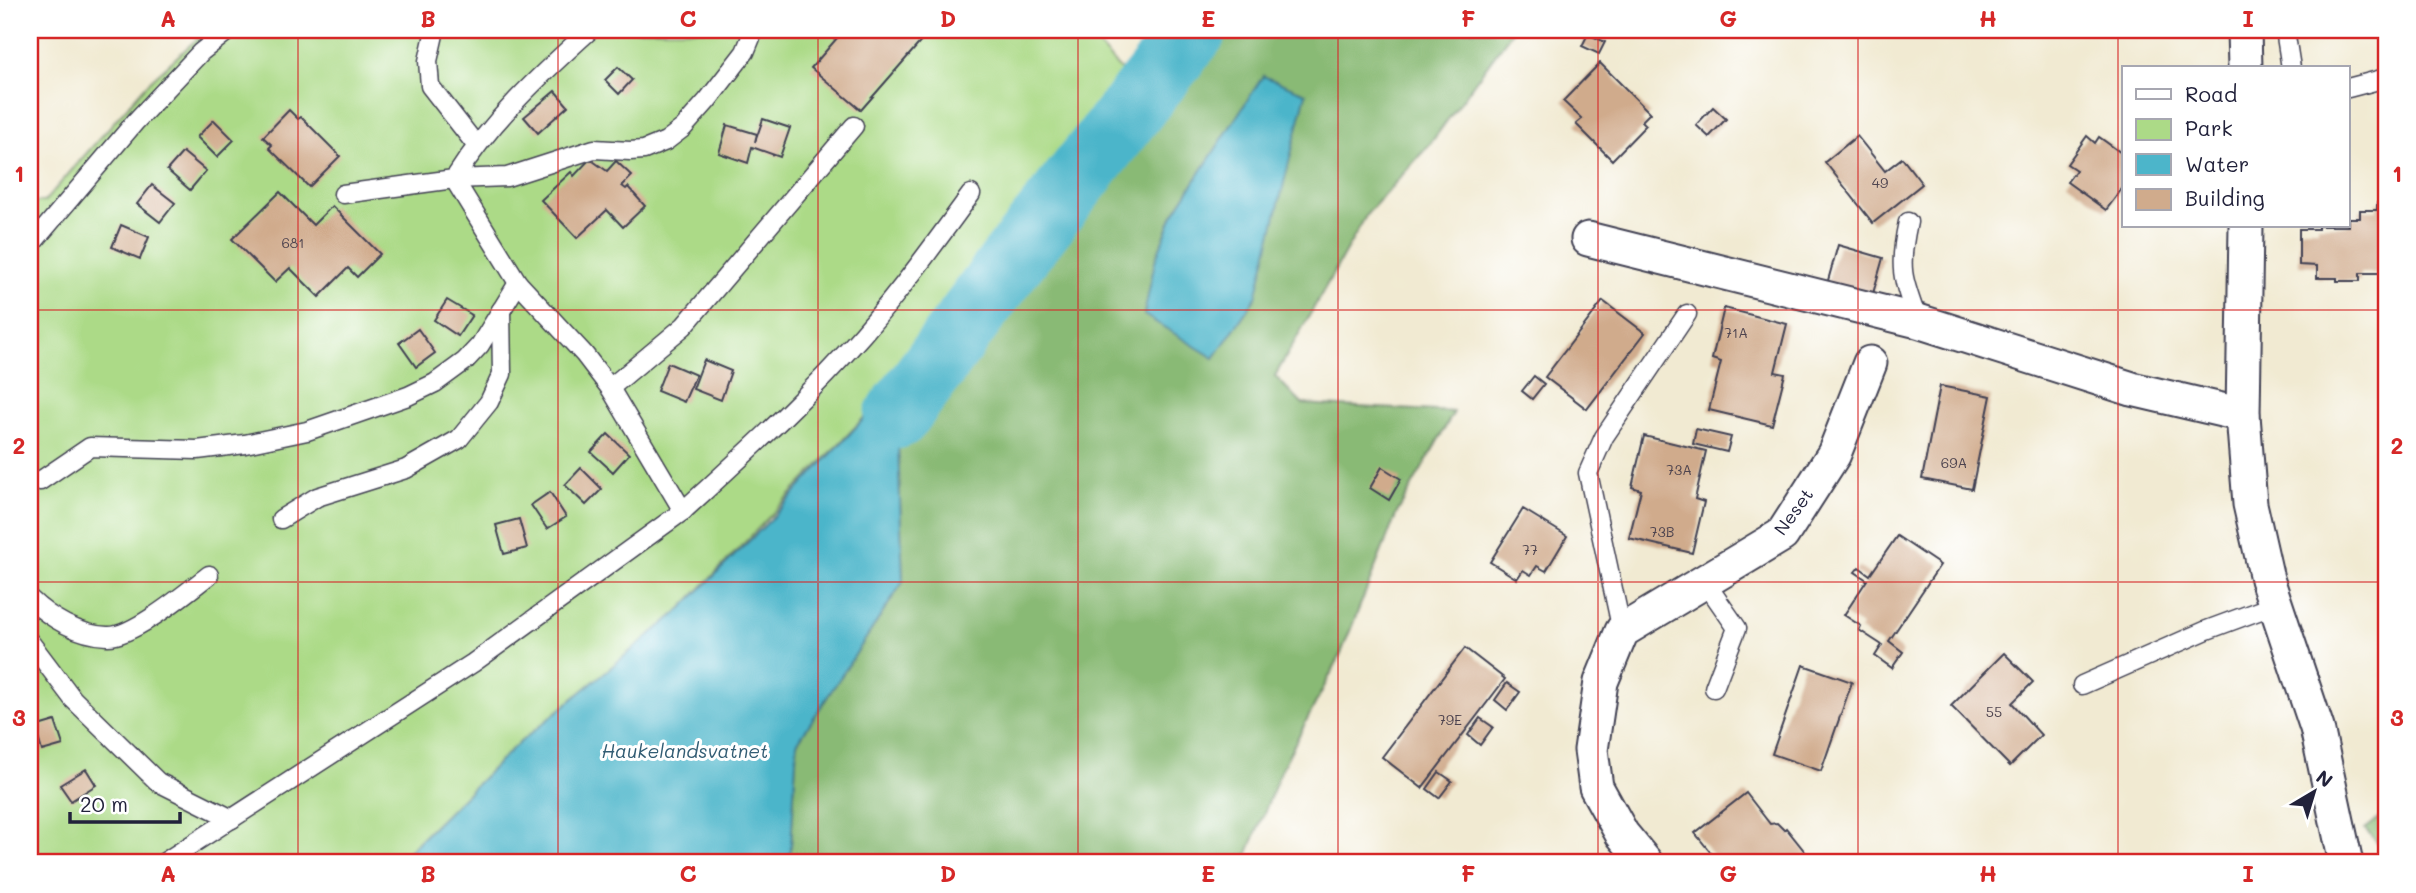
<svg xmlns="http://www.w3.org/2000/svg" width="2416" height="893" viewBox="0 0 2416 893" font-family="Mali,sans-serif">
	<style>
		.green { fill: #acda87; stroke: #677e61; stroke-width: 2 }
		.forest { fill: #89ba74; stroke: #566e58; stroke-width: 2; fill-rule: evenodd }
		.water { fill: #4cb5ca; stroke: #376c82; stroke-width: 2 }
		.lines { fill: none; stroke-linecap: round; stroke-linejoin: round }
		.river { stroke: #4cb5ca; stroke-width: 66 }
		.building { fill: #d0ab8c }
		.service-casing { stroke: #414052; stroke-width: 21 }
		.minor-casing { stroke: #414052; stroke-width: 37 }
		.service { stroke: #fff; stroke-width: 18 }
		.minor { stroke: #fff; stroke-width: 33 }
		.grid { fill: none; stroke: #d62828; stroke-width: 2; stroke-opacity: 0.55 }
		.labels { text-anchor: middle; stroke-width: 6; stroke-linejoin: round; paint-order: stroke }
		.number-label { font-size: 14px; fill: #4e444f }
		.street-label { font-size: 18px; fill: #22223b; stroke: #fff }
		.water-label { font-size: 19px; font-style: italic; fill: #335d74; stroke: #fff }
		.neatline { fill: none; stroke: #d62828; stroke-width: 2.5 }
		.grid-label { font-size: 23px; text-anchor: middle; font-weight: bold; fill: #d62828 }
	</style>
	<rect width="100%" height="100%" fill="#fff"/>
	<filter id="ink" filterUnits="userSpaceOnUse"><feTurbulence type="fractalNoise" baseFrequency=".0143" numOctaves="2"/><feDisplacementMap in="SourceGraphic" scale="14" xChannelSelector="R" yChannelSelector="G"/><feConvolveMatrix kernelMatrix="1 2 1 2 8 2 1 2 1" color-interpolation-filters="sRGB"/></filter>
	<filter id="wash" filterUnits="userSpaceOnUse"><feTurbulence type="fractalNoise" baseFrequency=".00686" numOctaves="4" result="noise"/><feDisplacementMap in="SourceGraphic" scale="28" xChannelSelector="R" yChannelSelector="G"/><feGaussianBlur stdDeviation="1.57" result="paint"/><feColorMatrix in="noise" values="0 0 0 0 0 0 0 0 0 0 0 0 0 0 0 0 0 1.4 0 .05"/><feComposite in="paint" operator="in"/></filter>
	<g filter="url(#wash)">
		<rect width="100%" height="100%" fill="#f1ead2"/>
		<!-- green -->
		<path class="green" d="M207,30H1084L1130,80L881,400L678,612L513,748L397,863H30V202H44L148,83Z"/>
		<!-- forest -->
		<g class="forest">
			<path d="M1221,30H1513L1430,144L1367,214L1275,376L1302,404L1454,412L1397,513L1340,656L1282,768L1244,863H790L797,743L903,582L897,417L881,400L921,373L1182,85ZM1263,77L1256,297L1214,358L1155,261L1173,215Z"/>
			<path d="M2386,813V851L2365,829Z"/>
		</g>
		<!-- water -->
		<g class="water">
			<path d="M1263,76L1306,93L1256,297L1214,358L1144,315L1155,261L1173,215Z"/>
			<path d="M881,400L897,416L903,582L797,743L790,863H397L513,748L678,612L769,521Z"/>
		</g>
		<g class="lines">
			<!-- river -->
			<path class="river" d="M897,416L1009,265L1194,30"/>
		</g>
		<g id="blocks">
			<!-- building -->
			<g class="building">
				<path d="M844,30H931L861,110L811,68Z"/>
				<path d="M1588,34L1605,42L1599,54L1582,46Z"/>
				<path d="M1600,63L1650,113L1642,121L1646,125L1612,160L1576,124L1582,119L1563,101Z"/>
				<path d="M618,67L632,80L619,94L605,80Z"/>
				<path d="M555,91L568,106L538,133L524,117Z"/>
				<path d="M1713,107L1726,119L1709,137L1696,125Z"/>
				<path d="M289,110L298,119L301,117L340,156L309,187L269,148L272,145L263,137Z"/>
				<path d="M763,119L790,128L780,157L752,147L748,163L719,153L727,125L757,134L755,142Z"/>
				<path d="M214,120L234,140L217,157L197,137Z"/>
				<path d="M1857,136L1885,171L1902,158L1922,184L1873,223L1825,162Z"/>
				<path d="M2087,136L2095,143L2099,137L2124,155V186L2106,210L2067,182L2076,170L2067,164Z"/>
				<path d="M183,152L206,171L190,190L167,170Z"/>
				<path d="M590,159L607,171L616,161L632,176L622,186L626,189L628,187L645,206L623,227L607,210L577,238L541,200L571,172L574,176Z"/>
				<path d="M152,185L175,203L160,222L137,204Z"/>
				<path d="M280,192L313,225L332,206L380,254L357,277L348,268L319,297L290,268L275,282L232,239Z"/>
				<path d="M2377,203H2386V270H2384V273H2360V281H2337V278H2317V266L2299,265V229H2318V226H2348V218H2360V210H2377Z"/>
				<path d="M121,225L149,237L140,259L112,247Z"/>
				<path d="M1838,245L1883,258L1872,297L1827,284Z"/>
				<path d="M447,300L472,315L458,336L434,320Z"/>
				<path d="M1603,301L1645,333L1587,409L1545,377Z"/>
				<path d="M1724,308L1787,324L1775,372L1785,374L1772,425L1709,410L1721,362L1712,359Z"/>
				<path d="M418,329L435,353L416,367L399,343Z"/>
				<path d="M704,360L731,371L721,400L693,389Z"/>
				<path d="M668,363L696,375L684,402L657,391Z"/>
				<path d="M1534,376L1544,384L1532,399L1522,391Z"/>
				<path d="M1940,386L1991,396L1972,489L1922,479Z"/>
				<path d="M1696,429L1731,437L1727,452L1693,444Z"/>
				<path d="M608,434L629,454L613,472L591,452Z"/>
				<path d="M1644,436L1706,451L1695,499L1704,502L1692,553L1629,538L1641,490L1632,487Z"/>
				<path d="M1382,467L1401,479L1389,500L1370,488Z"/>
				<path d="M581,468L602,489L586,505L565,485Z"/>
				<path d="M550,492L566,517L547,529L531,505Z"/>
				<path d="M1523,509L1567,536L1546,571L1537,566L1531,575L1523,570L1517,579L1490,562Z"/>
				<path d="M519,519L527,548L504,554L496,525Z"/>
				<path d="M1897,536L1940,565L1889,641L1903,652L1892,668L1875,656L1882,645L1859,630L1861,626L1844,615L1867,580L1855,572L1859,567L1870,575Z"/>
				<path d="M1465,648L1505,679L1422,788L1382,757Z"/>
				<path d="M2004,653L2033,682L2012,703L2041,735L2010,766L1951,706Z"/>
				<path d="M1803,665L1852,682L1821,771L1772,754Z"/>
				<path d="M1507,683L1520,692L1507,710L1495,700Z"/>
				<path d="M30,684L37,704L30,706Z"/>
				<path d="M1480,718L1493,727L1480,745L1468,735Z"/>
				<path d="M55,721L63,745L42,751L35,727Z"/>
				<path d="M86,769L96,785L71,801L60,785Z"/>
				<path d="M1439,772L1452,781L1439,798L1427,789Z"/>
				<path d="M1746,793L1770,824L1777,823L1784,830L1786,828L1814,863H1719L1695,833Z"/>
			</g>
		</g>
	</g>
	<g filter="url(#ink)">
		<use href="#blocks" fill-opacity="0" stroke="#414052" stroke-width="2"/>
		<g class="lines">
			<!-- service casing -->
			<g class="service-casing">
				<g id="service">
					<path d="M435,30L428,61L430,86L476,145"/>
					<path d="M590,30C540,75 490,122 454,179L518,283L584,354L610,388L683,511C745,454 807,398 863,334C902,289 936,242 971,194"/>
					<path d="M2285,30L2291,68"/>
					<path d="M2348,88L2386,78"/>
					<path d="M343,194L454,179L507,177L594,149L630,151L644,150L666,141L683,128L707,101L745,52L754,30"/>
					<path d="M1908,222C1898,267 1902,279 1918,321"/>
					<path d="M30,246L136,121L201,52L229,30"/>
					<path d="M610,388L684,326L854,126"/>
					<path d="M40,481L90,447L197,450L245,444L307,431L408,396L435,383L465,361L480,345L518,283"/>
					<path d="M281,519L317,497L406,469L459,439L489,402L502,374L501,310"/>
					<path d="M1705,582L1737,628L1714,688"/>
					<path d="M30,599C50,618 78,635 107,636C132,638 188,591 209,575"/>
					<path d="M1622,631L1588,473L1604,437L1687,314"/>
					<path d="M30,642L73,699L158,782L232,819"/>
					<path d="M2082,685L2207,630L2277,604"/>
					<path d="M163,863L473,663L683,511"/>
				</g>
			</g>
			<!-- minor casing -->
			<g class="minor-casing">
				<g id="minor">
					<path d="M2244,30L2245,68"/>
					<path d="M2246,226L2243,415L2250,504L2267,579L2317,728L2346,863"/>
					<path d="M1588,239L1918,321L2132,389L2243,415"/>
					<path d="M1646,863L1622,834L1596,787L1591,750L1601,682L1622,631L1782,535L1834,454L1870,363"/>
				</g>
			</g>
			<!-- service -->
			<use href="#service" class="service"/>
			<!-- minor -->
			<use href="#minor" class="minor"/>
		</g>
	</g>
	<!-- grid -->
	<path class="grid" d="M298,30V863M558,30V863M818,30V863M1078,30V863M1338,30V863M1598,30V863M1858,30V863M2118,30V863M30,310H2386M30,582H2386"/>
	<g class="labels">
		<!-- number labels -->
		<g class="number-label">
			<text x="1880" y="188">49</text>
			<text x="293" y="248">681</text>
			<text x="1736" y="338">71A</text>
			<text x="1954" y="468">69A</text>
			<text x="1679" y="475">73A</text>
			<text x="1662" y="537">73B</text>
			<text x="1530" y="555">77</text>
			<text x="1994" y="717">55</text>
			<text x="1450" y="725">79E</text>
		</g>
		<!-- street labels -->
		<g class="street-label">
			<text transform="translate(1794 512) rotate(-54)" y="6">Neset</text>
		</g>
		<!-- water labels -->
		<g class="water-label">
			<text x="685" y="758">Haukelandsvatnet</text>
		</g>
	</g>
	<!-- margin -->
	<rect width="2416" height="893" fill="none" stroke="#fff" stroke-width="77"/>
	<!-- legend -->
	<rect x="2122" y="66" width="228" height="161" fill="#ffffff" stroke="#a7a7b1" stroke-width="2"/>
	<rect x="2136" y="89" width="35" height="10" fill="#ffffff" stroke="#a7a7b1" stroke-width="2"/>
	<text x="2185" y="102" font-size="21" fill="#22223b">Road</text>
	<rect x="2136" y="119" width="35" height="21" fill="#acda87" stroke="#a7a7b1" stroke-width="2"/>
	<text x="2185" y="136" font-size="21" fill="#22223b">Park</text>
	<rect x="2136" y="154" width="35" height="21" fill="#4cb5ca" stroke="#a7a7b1" stroke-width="2"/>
	<text x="2185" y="172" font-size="21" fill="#22223b">Water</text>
	<rect x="2136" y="189" width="35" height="21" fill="#d0ab8c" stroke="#a7a7b1" stroke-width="2"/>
	<text x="2185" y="206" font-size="21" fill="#22223b">Building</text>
	<!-- north arrow -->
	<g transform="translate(2314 792) rotate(38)" stroke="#ffffff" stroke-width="5" paint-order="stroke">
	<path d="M0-5L12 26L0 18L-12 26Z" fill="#22223b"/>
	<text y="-10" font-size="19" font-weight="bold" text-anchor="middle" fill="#22223b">N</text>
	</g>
	<!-- scale -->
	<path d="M70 812v10h110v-10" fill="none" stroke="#22223b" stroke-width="3.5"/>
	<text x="80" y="812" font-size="21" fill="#22223b" stroke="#ffffff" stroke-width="5" paint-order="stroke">20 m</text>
	<rect x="38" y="38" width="2340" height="816" class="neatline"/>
	<g class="grid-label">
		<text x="168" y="27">A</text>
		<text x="428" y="27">B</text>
		<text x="688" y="27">C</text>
		<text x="948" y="27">D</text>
		<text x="1208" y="27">E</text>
		<text x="1468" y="27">F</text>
		<text x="1728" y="27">G</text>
		<text x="1988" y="27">H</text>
		<text x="2248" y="27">I</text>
		<text x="19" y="182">1</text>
		<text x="2397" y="182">1</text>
		<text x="19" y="454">2</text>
		<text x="2397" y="454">2</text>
		<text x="19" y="726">3</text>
		<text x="2397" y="726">3</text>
		<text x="168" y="882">A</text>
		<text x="428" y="882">B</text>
		<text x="688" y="882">C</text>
		<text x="948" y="882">D</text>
		<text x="1208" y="882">E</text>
		<text x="1468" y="882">F</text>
		<text x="1728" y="882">G</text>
		<text x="1988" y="882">H</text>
		<text x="2248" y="882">I</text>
	</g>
</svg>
